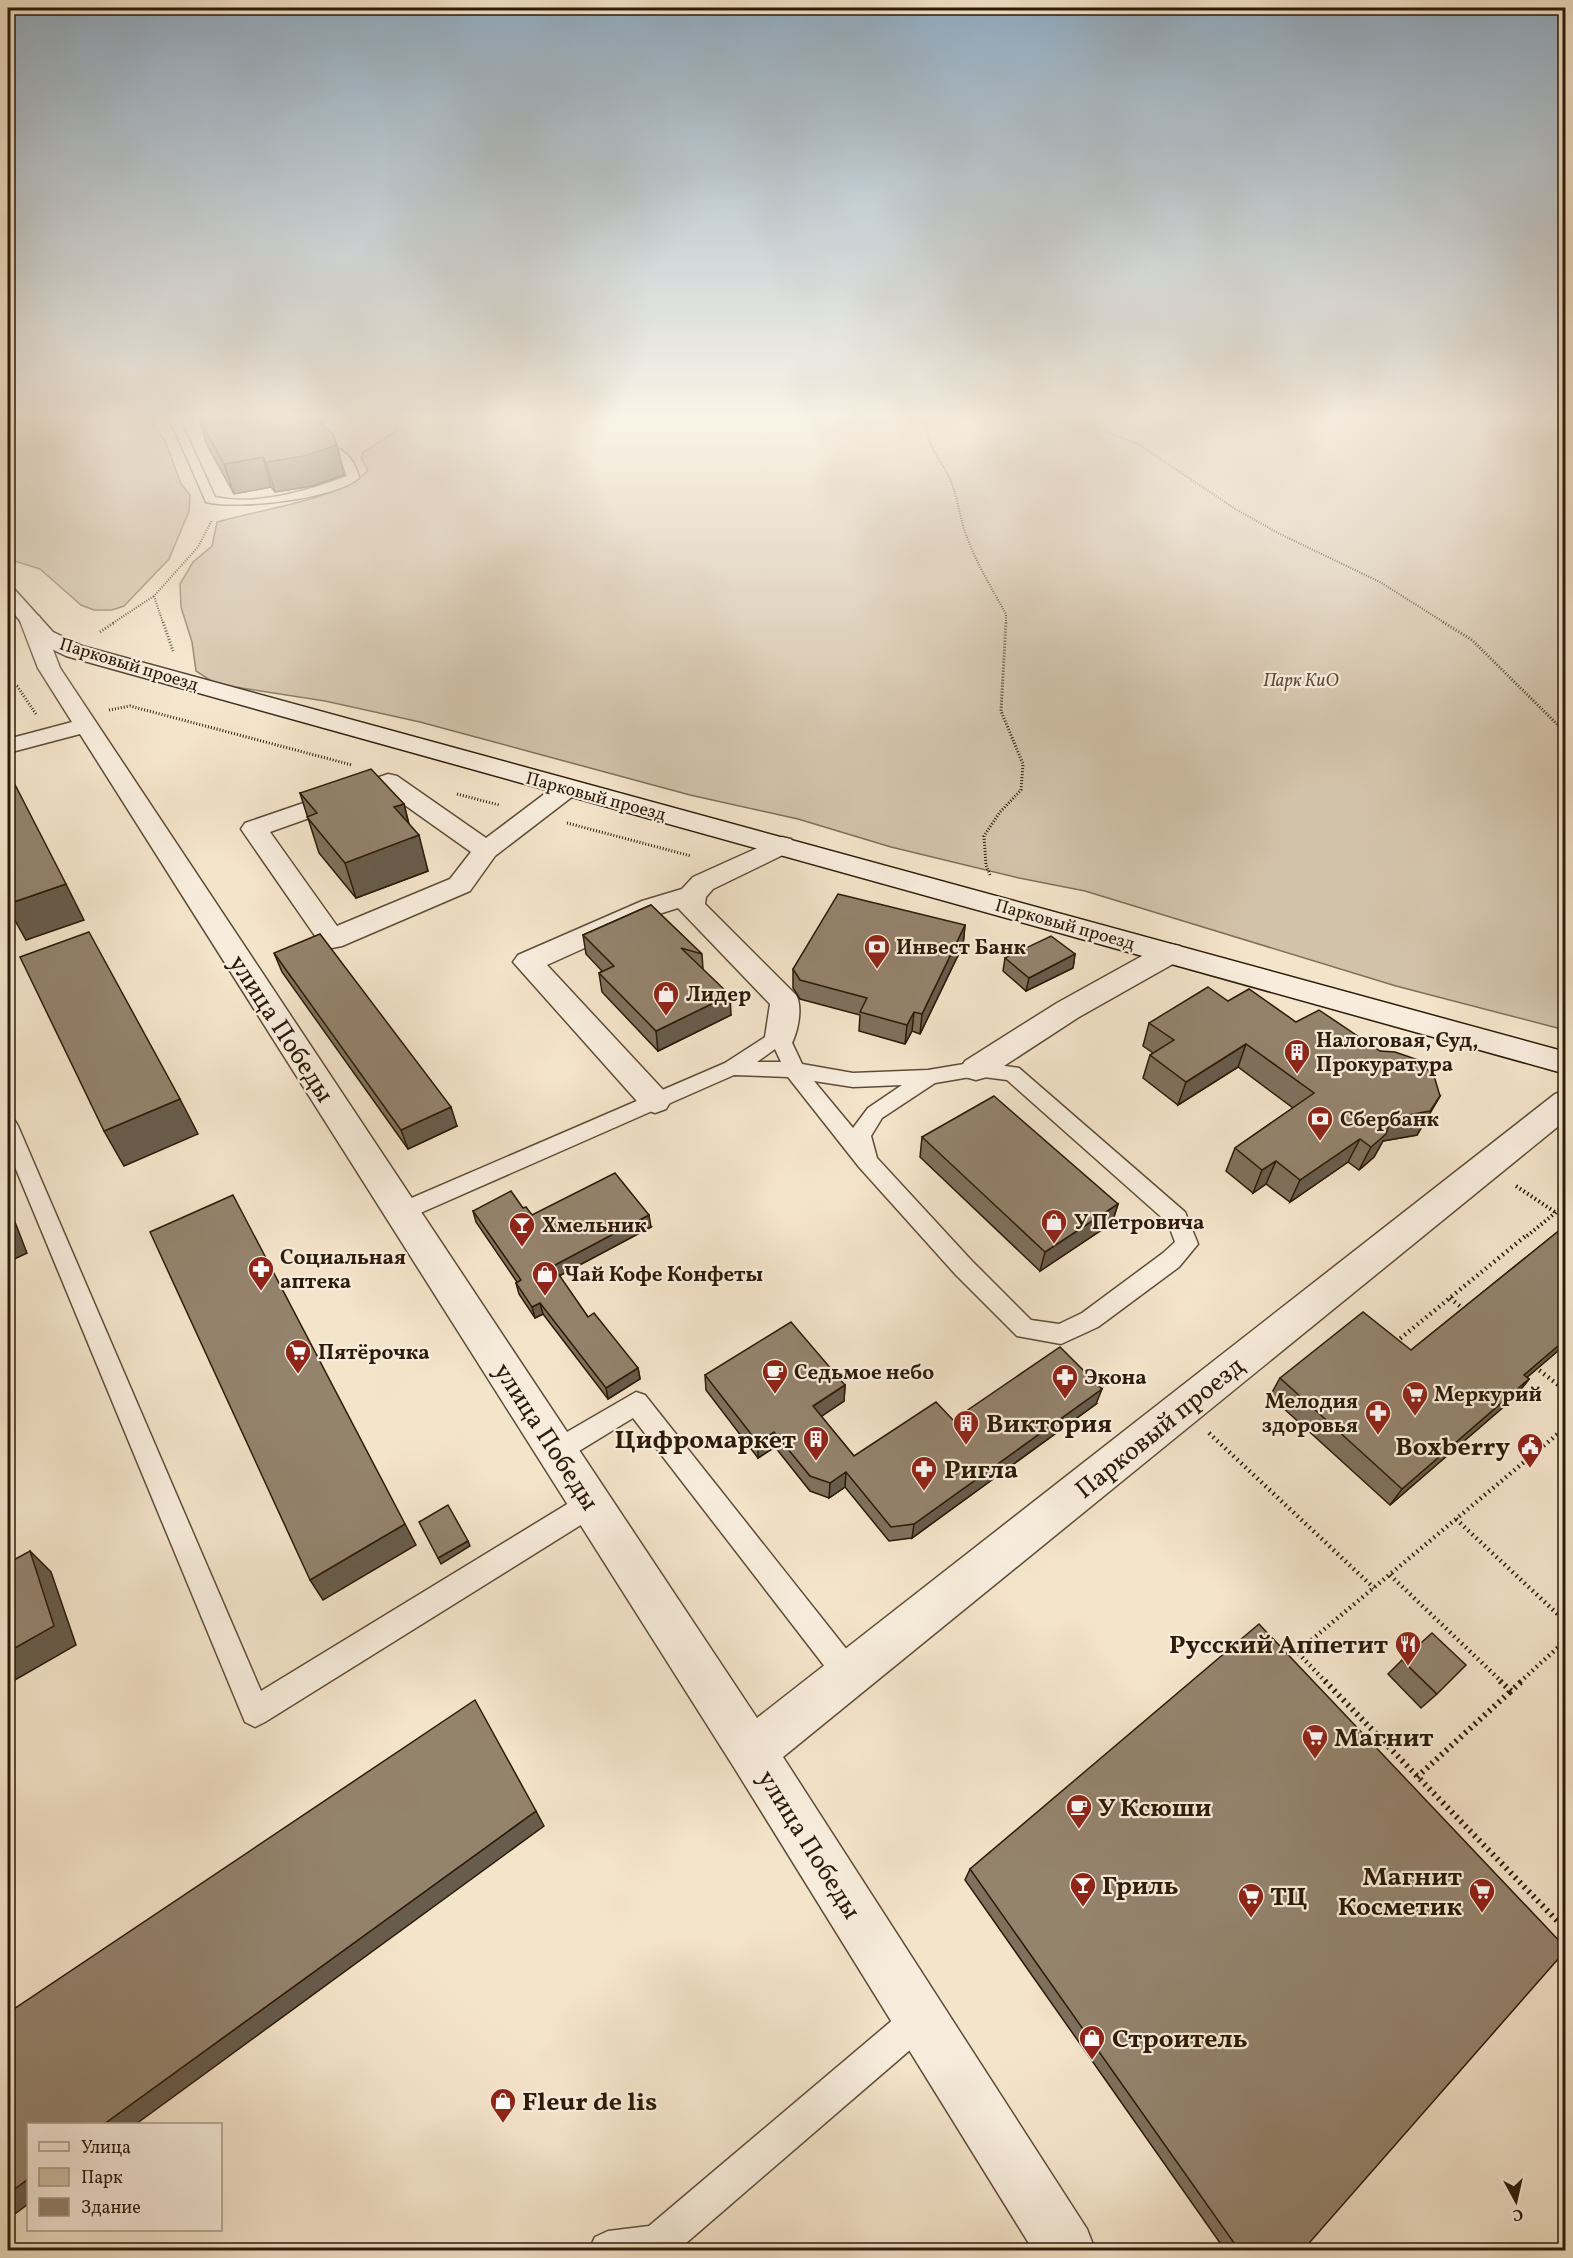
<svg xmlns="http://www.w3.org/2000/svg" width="1573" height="2258" viewBox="0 0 1573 2258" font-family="Vollkorn,serif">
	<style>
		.green { fill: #d2c2a9; stroke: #806e58; stroke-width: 1.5 }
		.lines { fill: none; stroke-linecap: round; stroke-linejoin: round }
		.lane-casing { stroke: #5f4c38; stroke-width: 3 }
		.street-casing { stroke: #5f4c38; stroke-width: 3 }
		.secondary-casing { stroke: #2d1a08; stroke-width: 3 }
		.path-far4 { stroke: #2d1a08; stroke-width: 2; stroke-dasharray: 1 1.5; stroke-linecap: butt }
		.path-far3 { stroke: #2d1a08; stroke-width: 3; stroke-dasharray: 1 2; stroke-linecap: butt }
		.path-far2 { stroke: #2d1a08; stroke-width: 4; stroke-dasharray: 1.5 3; stroke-linecap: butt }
		.path-far1 { stroke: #2d1a08; stroke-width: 4.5; stroke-dasharray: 1.5 4; stroke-linecap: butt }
		.path { stroke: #2d1a08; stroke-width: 6; stroke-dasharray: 2 4.5; stroke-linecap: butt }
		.lane { fill: #f8eddd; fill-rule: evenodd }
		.street { fill: #f8eddd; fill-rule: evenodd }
		.secondary { fill: #f8eddd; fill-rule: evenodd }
		.wall { fill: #7f715e; stroke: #2d1a08; stroke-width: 1.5 }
		.shaded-wall { fill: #685c4c; stroke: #2d1a08; stroke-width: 1.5 }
		.building { fill: #94836d; stroke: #2d1a08; stroke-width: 1.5 }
		.labels { text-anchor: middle; stroke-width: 4.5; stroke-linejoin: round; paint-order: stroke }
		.far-street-label { font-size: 18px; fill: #2d1a08; stroke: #f8eddd }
		.far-park-label { font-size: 18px; font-style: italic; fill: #5f4c38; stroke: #f8eddd }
		.poi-label { font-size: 21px; font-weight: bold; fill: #2d1a08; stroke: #f8eddd; text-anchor: start }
		.near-street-label { font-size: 26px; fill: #2d1a08; stroke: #f8eddd }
		.near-poi-label { font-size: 26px; font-weight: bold; fill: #2d1a08; stroke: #f8eddd; text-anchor: start }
	</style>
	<rect width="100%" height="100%" fill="#f4e4ca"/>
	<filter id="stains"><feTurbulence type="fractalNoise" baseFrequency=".00333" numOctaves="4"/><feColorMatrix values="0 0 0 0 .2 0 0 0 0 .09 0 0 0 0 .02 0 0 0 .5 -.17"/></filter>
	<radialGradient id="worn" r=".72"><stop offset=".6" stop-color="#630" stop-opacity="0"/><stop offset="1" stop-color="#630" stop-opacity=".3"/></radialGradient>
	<!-- green -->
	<g class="green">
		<path d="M8,415H148L166,443L181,484L190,495L189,511L169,559L124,606L112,610H94L81,605L40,569L8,559Z"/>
		<path d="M389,415H1565V1030L1396,986L1085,891L1019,878L891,847L798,819L690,795L420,722L325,701L216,684L196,671L192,642L181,607L180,584L193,562L212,546L217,522C261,509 335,501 368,471L361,458L363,452L397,431L396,422Z"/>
	</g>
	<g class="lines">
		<!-- lane casing -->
		<g class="lane-casing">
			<g id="lane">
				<path d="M165,415H176L185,431L215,497C257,506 307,491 347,476L342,462L327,449L332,446C347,451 356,463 359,478C336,499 236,510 206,502L175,431Z"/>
				<path d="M780,1030L787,1032L802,1064L853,1073L928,1070L976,1062L1019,1068L1185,1212L1198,1244L1179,1267L1098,1327L1061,1344L1017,1336L956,1275L859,1167L788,1077L734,1075L409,1218L401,1221L393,1218L390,1212L393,1206L725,1063L773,1032ZM775,1049L781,1062H757ZM976,1076L1007,1080L1168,1223L1175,1242L1163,1253L1082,1313L1059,1324L1031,1320L972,1261L877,1158L871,1136L882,1118L935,1083ZM814,1081L853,1087L902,1085L868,1108L853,1128Z"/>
				<path d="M8,1118L15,1121L18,1126L261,1691L582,1495L591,1492L600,1495L604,1504L600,1513L265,1722L255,1727L245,1722L8,1150Z"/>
				<path d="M636,1392L645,1395L859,1665L864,1675L859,1685L849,1690L839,1685L633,1418L566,1459L557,1463L548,1459L544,1451L548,1443Z"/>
				<path d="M920,2002L932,2007L937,2019L932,2031L678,2250H589L595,2237L608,2231L649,2226L908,2007Z"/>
			</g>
		</g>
		<!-- street casing -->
		<g class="street-casing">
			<g id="street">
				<path d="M31,615L39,616L42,621L60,668L757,1718L1555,1094L1566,1090V1120L783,1757L1087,2229L1095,2250H1033L735,1769L80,734L8,753V739L72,722L38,668L20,621L23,616Z"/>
				<path d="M388,774L397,776L486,838L559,783L568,780L577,783L581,788L577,793L495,856L470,891L342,946L332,948L322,946L241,829L245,823ZM385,791L471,852L450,879L337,926L270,832Z"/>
				<path d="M782,837L791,839L795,845L791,851L713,889L706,897L705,904L796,995C803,1007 798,1032 791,1045L780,1048L769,1045L765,1037L770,1004L678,908L662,913L547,965L666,1093L671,1101L666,1109L655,1113L644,1109L513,962L518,955L642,901L682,889L693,877Z"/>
				<path d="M1170,944L1180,946L1184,953L1180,960L1079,1017L987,1077L976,1080L965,1077L960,1069L965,1061L1057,1003L1160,946Z"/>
			</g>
		</g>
		<!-- secondary casing -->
		<g class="secondary-casing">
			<path id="secondary" d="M8,588L15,590L53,632L82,646L1566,1052V1074L66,656L37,642L8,606Z"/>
		</g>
		<!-- path-far4 -->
		<g class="path-far4">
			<path d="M927,415C922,446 944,460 953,487C958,501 960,517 965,532C975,561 991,587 1006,614V623"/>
			<path d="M1062,415L1138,444L1237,510L1278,533L1380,582L1445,623"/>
			<path d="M113,623L154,596"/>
			<path d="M163,623L154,596L198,547L212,520"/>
		</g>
		<!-- path-far3 -->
		<g class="path-far3">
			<path d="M163,622L173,651"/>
			<path d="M1443,622L1472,640L1566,733"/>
			<path d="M100,632L115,622"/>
			<path d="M8,685L17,686L36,714"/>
			<path d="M109,710L130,706L352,765"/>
			<path d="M457,794L499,805"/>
			<path d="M567,823L691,856"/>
			<path d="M990,875L986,865L984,836L1000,812L1021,790L1023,764L1001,711L1006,622"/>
		</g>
		<!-- path-far2 -->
		<g class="path-far2">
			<path d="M1516,1186L1555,1212"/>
			<path d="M1527,1236L1566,1204"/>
		</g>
		<!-- path-far1 -->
		<g class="path-far1">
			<path d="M1450,1298L1466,1311"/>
			<path d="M1396,1342L1528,1234"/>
			<path d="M1535,1367L1566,1391"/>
			<path d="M1209,1433L1374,1588"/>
			<path d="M1456,1519L1566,1622"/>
			<path d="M1390,1575L1502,1682"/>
			<path d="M1326,1682L1297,1652L1566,1427"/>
			<path d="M1520,1682L1566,1640"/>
		</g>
		<!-- path -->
		<g class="path">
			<path d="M1325,1681L1566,1930"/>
			<path d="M1500,1681L1511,1691L1522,1681"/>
			<path d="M1417,1777L1511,1691"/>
		</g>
		<!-- lane -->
		<use href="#lane" class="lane"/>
		<!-- street -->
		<use href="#street" class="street"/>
		<!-- secondary -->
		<use href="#secondary" class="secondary"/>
	</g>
	<!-- wall -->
	<g class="wall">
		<path d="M198,416L321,417L323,425L344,475L312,486L275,492L271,487L234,494L207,445Z"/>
		<path d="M300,793L404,804L409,824L428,871L356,898L319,853Z"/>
		<path d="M651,905L702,954L703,969L731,1015L658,1051L602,992L599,973L602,971L586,954L583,935Z"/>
		<path d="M965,925L963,945L920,1034L912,1031L905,1044L859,1031L860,1015L800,999L793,988V969Z"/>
		<path d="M274,953L457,1126L408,1149L282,972Z"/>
		<path d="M1075,954L1073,968L1026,991L1003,971L1005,958Z"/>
		<path d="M1228,1001L1296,1022L1440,1096L1417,1135L1383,1141L1374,1157L1359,1170L1348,1162L1290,1202L1266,1184L1253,1193L1226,1171L1235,1148L1293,1108L1238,1067L1178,1105L1143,1078L1150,1055L1153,1053L1143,1046L1149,1023Z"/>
		<path d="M922,1137L1118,1204L1112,1223L1040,1271L920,1157Z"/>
		<path d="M523,1208L532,1215L651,1227L559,1276L588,1317L638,1368L640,1379L608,1399L543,1314L535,1318L519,1294L516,1283L517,1282L476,1222L473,1211Z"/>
		<path d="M1566,1225V1344L1527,1377L1529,1379L1515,1397L1390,1505L1270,1396L1280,1378L1411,1350Z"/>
		<path d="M705,1375L845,1385L844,1401L821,1416L854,1456L953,1420L1096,1404L912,1538L889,1541L845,1487L829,1498L810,1491L775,1447L758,1458L706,1390Z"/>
		<path d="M1402,1660L1437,1694L1421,1708L1388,1674Z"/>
		<path d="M970,1869L1303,2250H1225L965,1880Z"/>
	</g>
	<!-- shaded-wall -->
	<g class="shaded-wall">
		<path d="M321,417L328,446L337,445L344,475L312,486L275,492L266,462L318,422Z"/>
		<path d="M263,457L271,487L234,494L224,464Z"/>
		<path d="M404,804L412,838L419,835L428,871L356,898L345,863L394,807Z"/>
		<path d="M66,884L84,920L26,940L8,908V904Z"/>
		<path d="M965,925L963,945L920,1034L922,1014Z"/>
		<path d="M1075,954L1073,968L1026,991L1029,978Z"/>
		<path d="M730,995L731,1015L658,1051L656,1031Z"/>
		<path d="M914,1012L912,1031L905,1044L907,1025Z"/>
		<path d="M1246,1044L1238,1067L1178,1105L1186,1082Z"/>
		<path d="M1440,1096L1417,1135L1383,1141L1374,1157L1359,1170L1371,1147L1391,1118Z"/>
		<path d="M180,1099L198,1134L124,1166L104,1131Z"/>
		<path d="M451,1107L457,1126L408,1149L401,1130Z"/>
		<path d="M1360,1139L1348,1162L1290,1202L1300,1180Z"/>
		<path d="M1276,1161L1266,1184L1253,1193L1262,1170Z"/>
		<path d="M8,1204L27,1253L8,1262Z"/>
		<path d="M1118,1204L1112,1223L1040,1271L1045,1252Z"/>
		<path d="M649,1215L651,1227L555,1278L553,1266Z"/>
		<path d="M540,1303L543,1314L535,1318L532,1307Z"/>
		<path d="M1566,1339V1344L1509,1393L1524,1375Z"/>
		<path d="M638,1368L640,1379L608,1399L606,1388Z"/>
		<path d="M1529,1379L1515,1397L1390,1505L1402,1489Z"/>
		<path d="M845,1385L844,1401L813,1422V1406Z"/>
		<path d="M1102,1389L1096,1404L912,1538L914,1524Z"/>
		<path d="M774,1432L775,1447L758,1458V1443Z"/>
		<path d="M846,1472L845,1487L829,1498L830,1483Z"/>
		<path d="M405,1524L416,1545L323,1600L310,1580Z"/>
		<path d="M468,1541L470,1546L441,1564L438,1558Z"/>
		<path d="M30,1551L51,1572L76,1645L8,1684V1652Z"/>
		<path d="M536,1811L544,1826L136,2124H104Z"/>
		<path d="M28,2179V2204L8,2219V2194Z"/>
	</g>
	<!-- building -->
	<g class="building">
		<path d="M204,415H320L321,417L318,422L333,434L337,445L304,456L266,462L263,457L224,464L198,416Z"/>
		<path d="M371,769L404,804L394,807L419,835L345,863L307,817L317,813L300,793Z"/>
		<path d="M8,771L66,884L8,904Z"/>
		<path d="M838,894L965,925L922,1014L914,1012L907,1025L860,1012L867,998L800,980L793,969Z"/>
		<path d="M651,905L702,954L681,948L730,995L656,1031L599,973L614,966L583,935Z"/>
		<path d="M89,932L180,1099L104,1131L20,957Z"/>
		<path d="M320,934L451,1107L401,1130L274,953Z"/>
		<path d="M1051,936L1075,954L1029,978L1005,958Z"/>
		<path d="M1208,987L1228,1001L1249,989L1296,1022L1319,1010L1380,1051L1395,1052L1418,1060L1434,1076L1440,1096L1430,1111L1391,1118L1386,1134L1371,1147L1360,1139L1300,1180L1276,1161L1262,1170L1235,1148L1314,1093L1246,1044L1186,1082L1150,1055L1174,1040L1149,1023Z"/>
		<path d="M994,1096L1118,1204L1045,1252L922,1137Z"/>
		<path d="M615,1173L649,1215L553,1266L588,1317L594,1313L638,1368L606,1388L540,1303L532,1307L516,1283L521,1280L473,1211L511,1191L523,1208L526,1207L532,1215Z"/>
		<path d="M233,1195L405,1524L310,1580L150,1232Z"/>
		<path d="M1566,1225V1339L1524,1375L1529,1379L1402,1489L1280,1378L1363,1312L1411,1350Z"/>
		<path d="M791,1322L845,1385L813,1406L854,1456L936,1402L953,1420L1060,1347L1102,1389L914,1524L891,1527L846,1472L830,1483L810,1476L774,1432L758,1443L705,1375Z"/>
		<path d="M448,1505L468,1541L438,1558L419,1522Z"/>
		<path d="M30,1551L54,1626L8,1652V1563Z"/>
		<path d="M1259,1624L1566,1948V1950L1303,2250H1239L970,1869Z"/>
		<path d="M1432,1633L1466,1665L1437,1694L1402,1660Z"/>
		<path d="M475,1700L536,1811L104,2124H28V2179L8,2194V2013Z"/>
	</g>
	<!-- sky -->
	<linearGradient id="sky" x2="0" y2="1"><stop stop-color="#91acc2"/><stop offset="0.57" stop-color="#faf3e7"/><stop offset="1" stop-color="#faf3e7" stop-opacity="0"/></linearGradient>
	<rect width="1573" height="732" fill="url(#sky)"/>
	<!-- icons -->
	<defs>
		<g id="bank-pin" transform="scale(1.35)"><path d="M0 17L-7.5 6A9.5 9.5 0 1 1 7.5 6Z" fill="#8f2418" stroke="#f8eddd"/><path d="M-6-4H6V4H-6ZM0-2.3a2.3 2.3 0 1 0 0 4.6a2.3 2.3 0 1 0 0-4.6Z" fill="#fff"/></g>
		<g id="shop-pin" transform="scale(1.35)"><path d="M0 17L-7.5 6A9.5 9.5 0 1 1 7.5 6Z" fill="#8f2418" stroke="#f8eddd"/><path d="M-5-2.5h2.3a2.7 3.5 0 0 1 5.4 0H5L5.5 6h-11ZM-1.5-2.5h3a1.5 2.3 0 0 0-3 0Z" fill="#fff"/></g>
		<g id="building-pin" transform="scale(1.35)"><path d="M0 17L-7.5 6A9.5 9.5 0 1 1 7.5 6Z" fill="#8f2418" stroke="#f8eddd"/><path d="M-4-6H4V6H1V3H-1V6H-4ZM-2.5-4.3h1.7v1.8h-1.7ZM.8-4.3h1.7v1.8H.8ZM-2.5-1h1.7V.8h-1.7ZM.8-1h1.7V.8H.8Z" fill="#fff"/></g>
		<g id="bar-pin" transform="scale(1.35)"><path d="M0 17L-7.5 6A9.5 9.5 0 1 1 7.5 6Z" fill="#8f2418" stroke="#f8eddd"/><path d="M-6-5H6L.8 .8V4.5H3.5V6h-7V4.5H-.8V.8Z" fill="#fff"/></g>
		<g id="pharmacy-pin" transform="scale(1.35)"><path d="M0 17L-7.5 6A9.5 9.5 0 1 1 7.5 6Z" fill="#8f2418" stroke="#f8eddd"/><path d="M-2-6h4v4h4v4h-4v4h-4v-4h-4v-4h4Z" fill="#fff"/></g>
		<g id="supermarket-pin" transform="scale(1.35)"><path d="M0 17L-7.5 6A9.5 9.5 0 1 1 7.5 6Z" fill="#8f2418" stroke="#f8eddd"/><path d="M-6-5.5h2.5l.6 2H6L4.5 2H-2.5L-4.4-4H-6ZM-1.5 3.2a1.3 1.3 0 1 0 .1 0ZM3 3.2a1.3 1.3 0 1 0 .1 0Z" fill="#fff"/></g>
		<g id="cafe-pin" transform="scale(1.35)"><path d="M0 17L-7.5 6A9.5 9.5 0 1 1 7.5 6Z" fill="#8f2418" stroke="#f8eddd"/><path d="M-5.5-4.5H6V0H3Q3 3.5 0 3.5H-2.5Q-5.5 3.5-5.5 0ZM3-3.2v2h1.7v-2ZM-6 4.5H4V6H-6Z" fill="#fff"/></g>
		<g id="civic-pin" transform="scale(1.35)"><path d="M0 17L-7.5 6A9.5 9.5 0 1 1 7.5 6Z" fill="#8f2418" stroke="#f8eddd"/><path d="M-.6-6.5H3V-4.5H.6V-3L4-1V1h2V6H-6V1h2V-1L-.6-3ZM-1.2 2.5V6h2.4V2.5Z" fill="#fff"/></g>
		<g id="restaurant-pin" transform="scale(1.35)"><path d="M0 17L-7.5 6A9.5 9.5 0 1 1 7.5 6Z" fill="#8f2418" stroke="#f8eddd"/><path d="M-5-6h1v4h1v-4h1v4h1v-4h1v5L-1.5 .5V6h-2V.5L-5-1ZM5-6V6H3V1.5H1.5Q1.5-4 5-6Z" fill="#fff"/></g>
	</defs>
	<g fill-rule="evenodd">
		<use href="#bank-pin" x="877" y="947"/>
		<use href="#shop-pin" x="666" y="994"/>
		<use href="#building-pin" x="1297" y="1052"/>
		<use href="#bank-pin" x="1320" y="1119"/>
		<use href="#shop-pin" x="1054" y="1222"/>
		<use href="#bar-pin" x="522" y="1225"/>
		<use href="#pharmacy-pin" x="261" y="1269"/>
		<use href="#shop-pin" x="545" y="1274"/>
		<use href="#supermarket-pin" x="298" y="1352"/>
		<use href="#cafe-pin" x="775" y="1372"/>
		<use href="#pharmacy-pin" x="1065" y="1377"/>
		<use href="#supermarket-pin" x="1415" y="1394"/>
		<use href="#pharmacy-pin" x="1378" y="1413"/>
		<use href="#building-pin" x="966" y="1423"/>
		<use href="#building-pin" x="816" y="1439"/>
		<use href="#civic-pin" x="1530" y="1446"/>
		<use href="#pharmacy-pin" x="924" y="1469"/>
		<use href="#restaurant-pin" x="1408" y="1644"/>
		<use href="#supermarket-pin" x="1315" y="1737"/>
		<use href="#cafe-pin" x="1079" y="1807"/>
		<use href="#bar-pin" x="1083" y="1885"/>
		<use href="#supermarket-pin" x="1482" y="1891"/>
		<use href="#supermarket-pin" x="1251" y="1896"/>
		<use href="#shop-pin" x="1092" y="2038"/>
		<use href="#shop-pin" x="503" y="2101"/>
	</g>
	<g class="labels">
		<!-- far-street labels -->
		<g class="far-street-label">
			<text transform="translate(129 664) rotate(17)" y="6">Парковый проезд</text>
			<text transform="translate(596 796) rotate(15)" y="6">Парковый проезд</text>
			<text transform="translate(1065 924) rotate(16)" y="6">Парковый проезд</text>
		</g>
		<!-- far-park labels -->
		<g class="far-park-label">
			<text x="1301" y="686">Парк КиО</text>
		</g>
		<!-- poi labels -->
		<g class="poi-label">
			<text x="896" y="954">Инвест Банк</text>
			<text x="686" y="1001">Лидер</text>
			<text x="1316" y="1047">Налоговая, Суд,<tspan x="1316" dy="24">Прокуратура</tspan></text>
			<text x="1340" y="1126">Сбербанк</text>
			<text x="1074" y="1229">У Петровича</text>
			<text x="542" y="1232">Хмельник</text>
			<text x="280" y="1264">Социальная<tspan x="280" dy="24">аптека</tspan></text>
			<text x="564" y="1281">Чай Кофе Конфеты</text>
			<text x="318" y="1359">Пятёрочка</text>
			<text x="794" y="1379">Седьмое небо</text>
			<text x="1084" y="1384">Экона</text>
			<text x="1434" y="1401">Меркурий</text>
			<text x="1358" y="1408" text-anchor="end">Мелодия<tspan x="1358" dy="24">здоровья</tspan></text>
		</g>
		<!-- near-street labels -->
		<g class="near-street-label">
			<text transform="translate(282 1028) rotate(57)" y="9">улица Победы</text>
			<text transform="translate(1159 1427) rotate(-39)" y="9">Парковый проезд</text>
			<text transform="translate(547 1436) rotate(57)" y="9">улица Победы</text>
			<text transform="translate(810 1844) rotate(58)" y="9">улица Победы</text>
		</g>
		<!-- near-poi labels -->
		<g class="near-poi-label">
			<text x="986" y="1432">Виктория</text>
			<text x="796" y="1448" text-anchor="end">Цифромаркет</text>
			<text x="1510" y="1455" text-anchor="end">Boxberry</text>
			<text x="944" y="1478">Ригла</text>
			<text x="1388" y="1653" text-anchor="end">Русский Аппетит</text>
			<text x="1334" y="1746">Магнит</text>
			<text x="1098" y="1816">У Ксюши</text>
			<text x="1462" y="1885" text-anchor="end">Магнит<tspan x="1462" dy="30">Косметик</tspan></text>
			<text x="1102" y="1894">Гриль</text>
			<text x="1270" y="1905">ТЦ</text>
			<text x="1112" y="2047">Строитель</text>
			<text x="522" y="2110">Fleur de lis</text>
		</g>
	</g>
	<!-- margin -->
	<rect width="1573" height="2258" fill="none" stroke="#f4e4ca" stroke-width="30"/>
	<rect x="9" y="9" width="1555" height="2240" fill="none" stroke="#2d1a08" stroke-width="3"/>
	<rect x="15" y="15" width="1543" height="2228" fill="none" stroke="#2d1a08" stroke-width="1.5"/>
	<!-- legend -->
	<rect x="27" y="2123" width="195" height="108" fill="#f8eddd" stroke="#a79988" stroke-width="1.5"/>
	<rect x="39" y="2142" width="30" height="9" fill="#f8eddd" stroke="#a79988" stroke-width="1.5"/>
	<text x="81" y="2153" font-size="18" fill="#2d1a08">Улица</text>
	<rect x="39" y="2168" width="30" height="18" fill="#d2c2a9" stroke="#a79988" stroke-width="1.5"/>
	<text x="81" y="2183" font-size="18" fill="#2d1a08">Парк</text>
	<rect x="39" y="2198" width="30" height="18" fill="#94836d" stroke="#a79988" stroke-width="1.5"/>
	<text x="81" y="2213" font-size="18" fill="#2d1a08">Здание</text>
	<!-- north arrow -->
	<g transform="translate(1516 2201) rotate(172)" stroke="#f8eddd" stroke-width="4.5" paint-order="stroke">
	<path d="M0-4.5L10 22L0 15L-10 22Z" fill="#2d1a08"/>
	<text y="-9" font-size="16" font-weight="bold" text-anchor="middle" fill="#2d1a08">С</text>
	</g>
	<rect width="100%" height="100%" filter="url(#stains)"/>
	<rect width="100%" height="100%" fill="url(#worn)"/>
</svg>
